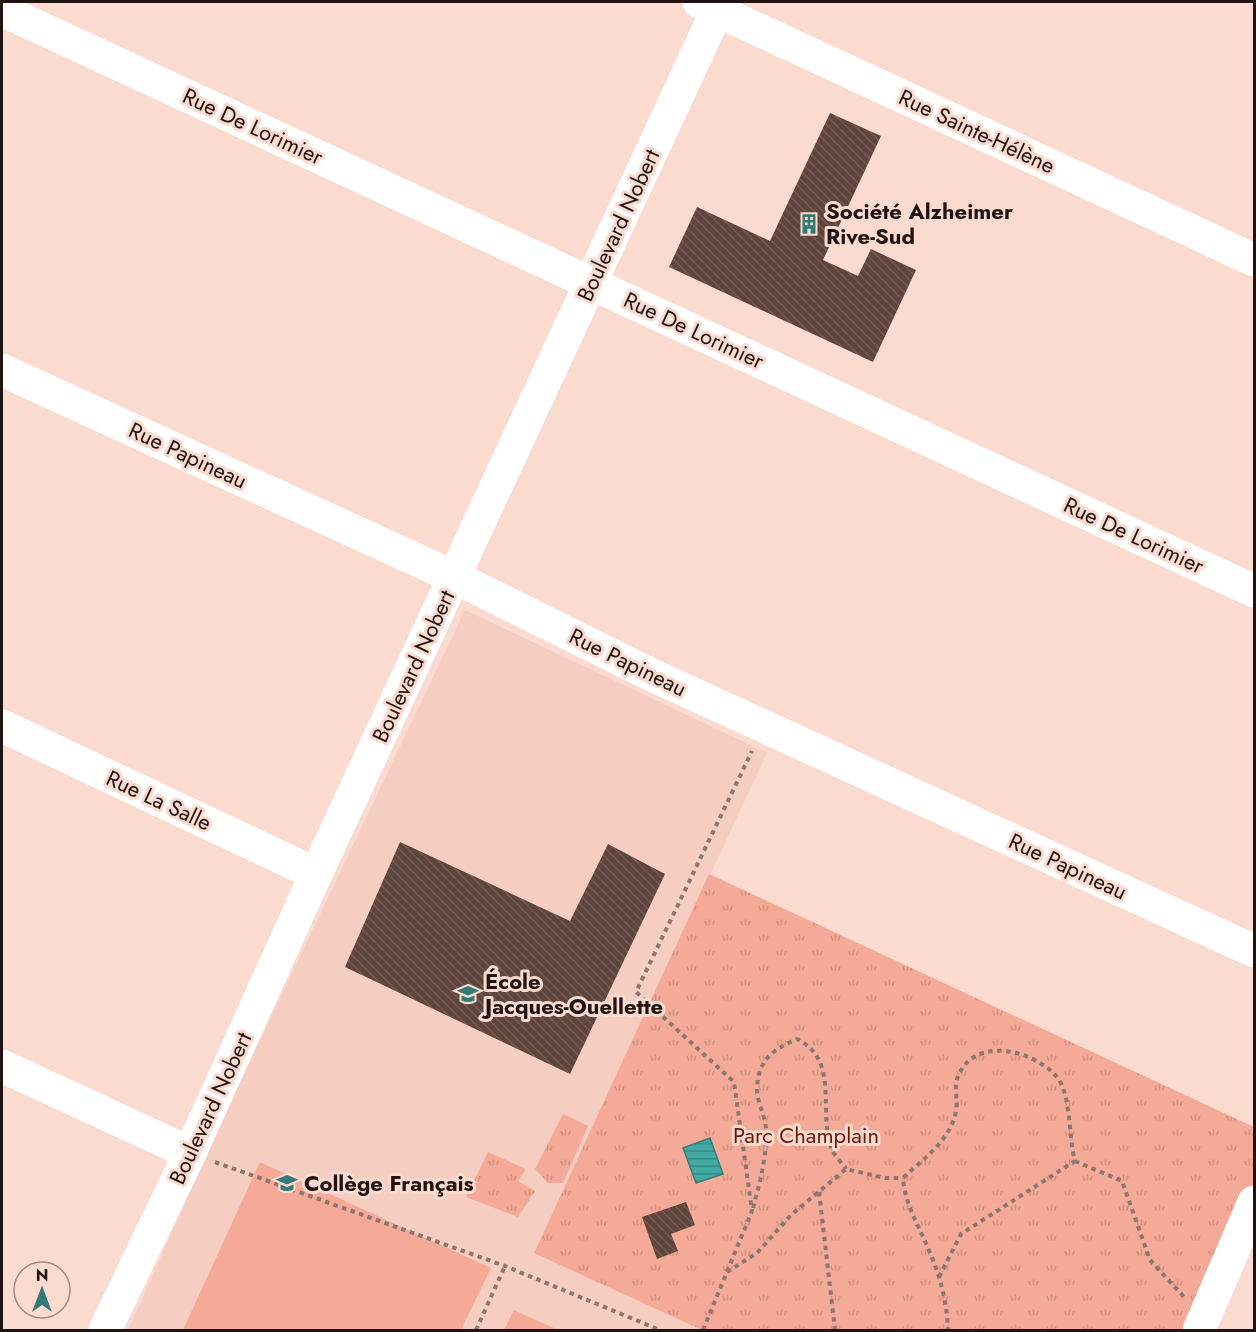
<svg xmlns="http://www.w3.org/2000/svg" width="1256" height="1332" viewBox="0 0 1256 1332" font-family="Jost,sans-serif">
	<style>
		.built { fill: #f6cdc1 }
		.green { fill: #f4aa96 }
		.park { fill: url(#park-tufts) }
		.water { fill: url(#water-rules); stroke: #387c79; stroke-width: 1.5 }
		.building { fill: url(#building-back-hatch) }
		.lines { fill: none; stroke-linecap: round; stroke-linejoin: round }
		.path { stroke: #8c7670; stroke-width: 4; stroke-dasharray: 4.5 4.5; stroke-linecap: butt }
		.minor { stroke: #fff; stroke-width: 33 }
		.labels { text-anchor: middle; stroke-width: 6; stroke-linejoin: round; paint-order: stroke }
		.street-label { font-size: 22px; fill: #1f1411; stroke: #fbdad0 }
		.poi-label { font-size: 22px; font-weight: bold; fill: #1f1411; stroke: #fbdad0; text-anchor: start }
		.park-label { font-size: 22px; fill: #6d1600; stroke: #fbdad0 }
	</style>
	<defs>
		<pattern id="park-tufts" width="24" height="20" patternUnits="userSpaceOnUse" patternTransform="scale(1.5)"><rect width="24" height="20" fill="#f4aa96"/><path d="M3 7l-1-3M5 7V3M7 7l1-3M15 17l-1-3M17 17v-4M19 17l1-3" fill="none" stroke="#d19180"/></pattern>
		<pattern id="water-rules" width="6" height="5" patternUnits="userSpaceOnUse" patternTransform="scale(1.5)"><rect width="6" height="5" fill="#43a9a5"/><path d="M0 2.5h6" fill="none" stroke="#378885"/></pattern>
		<pattern id="building-back-hatch" width="6" height="6" patternUnits="userSpaceOnUse" patternTransform="scale(1.5)"><rect width="6" height="6" fill="#60453d"/><path d="M-1 5l2 2M0 0l6 6M5-1l2 2" fill="none" stroke="#725c56"/></pattern>
	</defs>
	<rect width="100%" height="100%" fill="#fbdad0"/>
	<!-- built -->
	<path class="built" d="M465,610L767,753L534,1252L702,1330H128L225,1114Z"/>
	<!-- green -->
	<g class="green">
		<path d="M260,1162L491,1268L461,1330H183Z"/>
		<path d="M514,1310L558,1330H504Z"/>
	</g>
	<!-- park -->
	<g class="park">
		<path d="M709,874L1254,1127V1202L1199,1330H702L534,1253Z"/>
		<path d="M563,1114L588,1126L563,1183H548L535,1169Z"/>
		<path d="M488,1152L526,1169L518,1181L535,1191L518,1217L466,1197Z"/>
	</g>
	<!-- water -->
	<path class="water" d="M710,1138L723,1174L696,1183L683,1148Z"/>
	<!-- building -->
	<g class="building">
		<path d="M830,113L881,136L823,260L858,276L871,249L916,270L873,362L669,267L697,207L770,241Z"/>
		<path d="M400,842L570,921L608,844L665,874L570,1074L345,967Z"/>
		<path d="M686,1202L695,1225L671,1234L678,1251L657,1259L642,1217Z"/>
	</g>
	<g class="lines">
		<!-- path -->
		<g class="path">
			<path d="M1075,1161L1122,1181L1150,1260L1184,1297"/>
			<path d="M215,1162L505,1266L660,1330"/>
			<path d="M819,1192L835,1330"/>
			<path d="M753,1208C760,1182 767,1157 766,1130C766,1117 757,1103 757,1089C758,1060 772,1050 797,1039C841,1061 817,1112 832,1150C835,1156 842,1163 846,1169"/>
			<path d="M727,1272L757,1253L791,1215L846,1169L885,1178H903"/>
			<path d="M939,1277L961,1234L1075,1161C1068,1137 1072,1094 1056,1076C1032,1049 972,1035 957,1079C954,1088 958,1101 956,1111C951,1140 923,1159 903,1178C905,1206 920,1227 930,1253C941,1278 947,1304 948,1330"/>
			<path d="M476,1330L505,1266"/>
			<path d="M703,1330L752,1211L734,1082L636,992L752,751"/>
		</g>
		<!-- minor -->
		<g class="minor">
			<path d="M699,2L1254,260"/>
			<path d="M2,10L1254,591"/>
			<path d="M2,370L454,577L654,676L1254,951"/>
			<path d="M2,726L316,874"/>
			<path d="M2,1066L190,1153"/>
			<path d="M105,1330L190,1153L316,874L721,2"/>
			<path d="M1199,1330L1254,1202"/>
		</g>
	</g>
	<!-- icons -->
	<defs>
		<g id="building-bare" transform="scale(1.62)"><path d="M-4-6H4V6H1V3H-1V6H-4ZM-2.5-4.3h1.7v1.8h-1.7ZM.8-4.3h1.7v1.8H.8ZM-2.5-1h1.7V.8h-1.7ZM.8-1h1.7V.8H.8Z" fill="#327b77" stroke="#fbdad0" stroke-width="2.5" paint-order="stroke"/></g>
		<g id="school-bare" transform="scale(1.62)"><path d="M0-5L7-2L0 1L-7-2ZM-4 1L0 2.5L4 1V4Q0 6-4 4Z" fill="#327b77" stroke="#fbdad0" stroke-width="2.5" paint-order="stroke"/></g>
		<g id="university-bare" transform="scale(1.62)"><path d="M0-5L7-2L0 1L-7-2ZM-4 1L0 2.5L4 1V4Q0 6-4 4Z" fill="#327b77" stroke="#fbdad0" stroke-width="2.5" paint-order="stroke"/></g>
	</defs>
	<g fill-rule="evenodd">
		<use href="#building-bare" x="809" y="224"/>
		<use href="#school-bare" x="468" y="994"/>
		<use href="#university-bare" x="287" y="1183"/>
	</g>
	<g class="labels">
		<!-- street labels -->
		<g class="street-label">
			<text transform="translate(253 126) rotate(25)" y="8">Rue De Lorimier</text>
			<text transform="translate(977 131) rotate(25)" y="8">Rue Sainte-Hélène</text>
			<text transform="translate(618 225) rotate(-65)" y="8">Boulevard Nobert</text>
			<text transform="translate(694 330) rotate(25)" y="8">Rue De Lorimier</text>
			<text transform="translate(188 455) rotate(25)" y="8">Rue Papineau</text>
			<text transform="translate(1134 535) rotate(25)" y="8">Rue De Lorimier</text>
			<text transform="translate(628 662) rotate(26)" y="8">Rue Papineau</text>
			<text transform="translate(413 666) rotate(-65)" y="8">Boulevard Nobert</text>
			<text transform="translate(159 800) rotate(25)" y="8">Rue La Salle</text>
			<text transform="translate(1068 866) rotate(25)" y="8">Rue Papineau</text>
			<text transform="translate(210 1108) rotate(-65)" y="8">Boulevard Nobert</text>
		</g>
		<!-- poi labels -->
		<g class="poi-label">
			<text x="826" y="219">Société Alzheimer<tspan x="826" dy="25">Rive-Sud</tspan></text>
			<text x="485" y="989">École<tspan x="485" dy="25">Jacques-Ouellette</tspan></text>
			<text x="304" y="1191">Collège Français</text>
		</g>
		<!-- park labels -->
		<g class="park-label">
			<text x="806" y="1143">Parc Champlain</text>
		</g>
	</g>
	<!-- border -->
	<rect width="1256" height="1332" fill="none" stroke="#1f1411" stroke-width="6"/>
	<!-- north arrow -->
	<g transform="translate(42 1290)"><circle r="28" fill="#fbdad0" stroke="#a38b84" stroke-width="1.5"/>
	<path d="M0-4.5L10 22L0 15L-10 22Z" fill="#327b77"/>
	<text y="-9" font-size="16" font-weight="bold" text-anchor="middle" fill="#1f1411">N</text>
	</g>
</svg>
